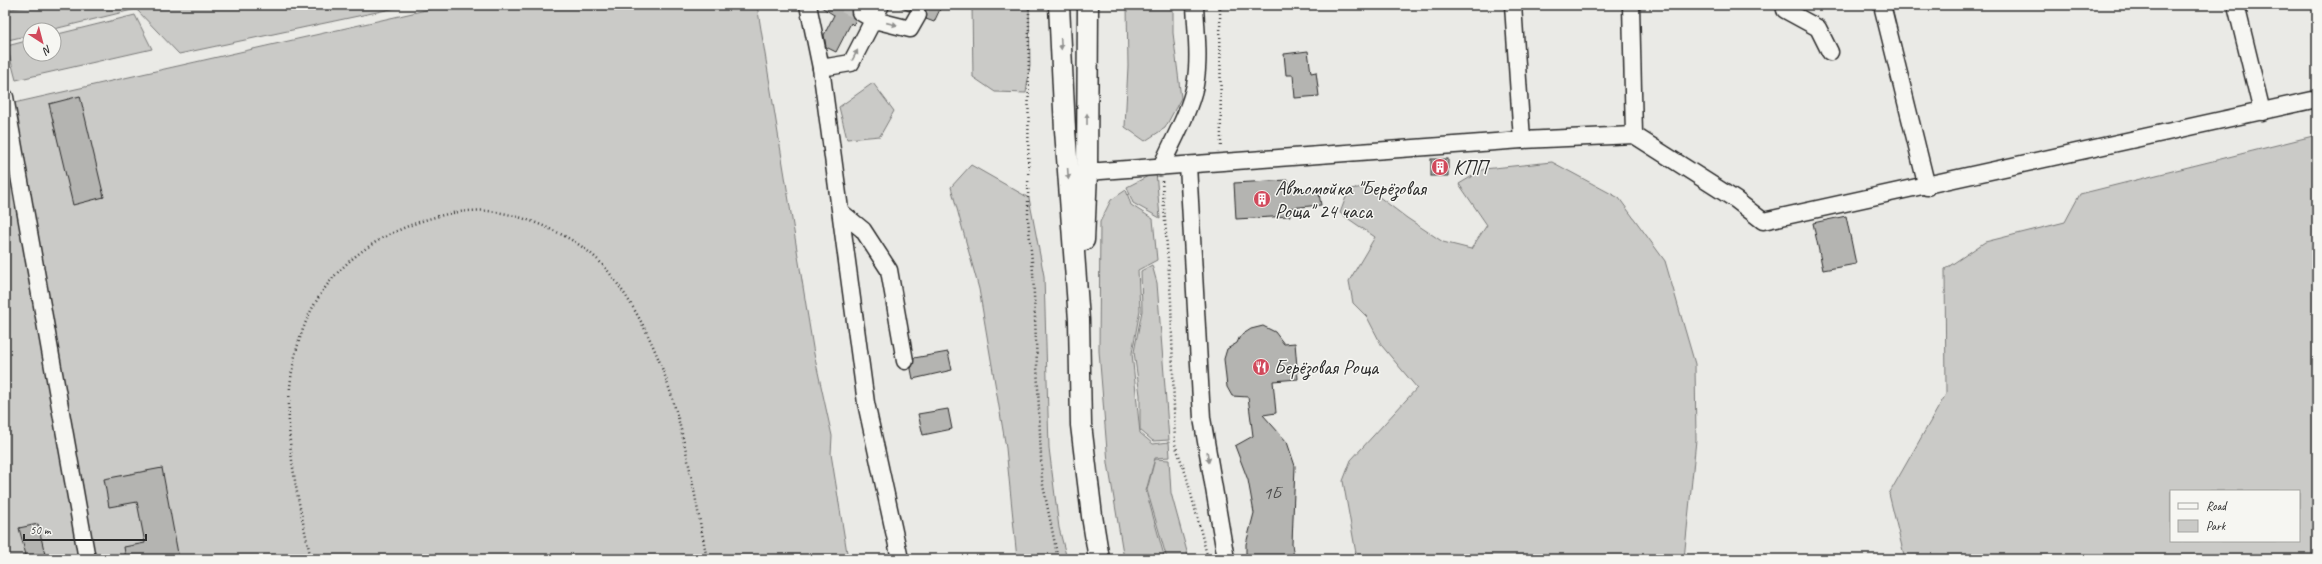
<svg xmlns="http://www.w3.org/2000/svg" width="2322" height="564" viewBox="0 0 2322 564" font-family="Caveat,sans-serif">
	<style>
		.green { fill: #cacac7; stroke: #7a7a79; fill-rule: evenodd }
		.building { fill: #b4b4b1; stroke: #2b2b2b }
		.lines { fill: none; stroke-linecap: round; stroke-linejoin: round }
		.minor-tunnel { stroke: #c4c4c1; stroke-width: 16; stroke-dasharray: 16 8; stroke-linecap: butt }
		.minor-casing { stroke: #2b2b2b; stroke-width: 19 }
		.major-casing { stroke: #2b2b2b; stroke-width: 23 }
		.path { stroke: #2b2b2b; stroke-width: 2.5; stroke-dasharray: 1 3; stroke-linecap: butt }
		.minor { stroke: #f6f6f2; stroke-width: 16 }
		.major { stroke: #f6f6f2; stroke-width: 20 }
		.oneway { fill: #90908e }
		.labels { text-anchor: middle; stroke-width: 3; stroke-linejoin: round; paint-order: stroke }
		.number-label { font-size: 18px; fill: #4d4d4c }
		.poi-label { font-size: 20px; fill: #2b2b2b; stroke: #f6f6f2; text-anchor: start }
	</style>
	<rect width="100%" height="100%" fill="#eaeae6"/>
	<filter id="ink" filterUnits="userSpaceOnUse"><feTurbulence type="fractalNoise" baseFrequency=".025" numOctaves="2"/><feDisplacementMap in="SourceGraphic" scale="8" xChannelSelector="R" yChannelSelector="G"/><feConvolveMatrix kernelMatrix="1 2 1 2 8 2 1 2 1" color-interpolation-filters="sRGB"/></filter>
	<g filter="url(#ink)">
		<!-- green -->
		<g class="green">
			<path d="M35,5H410L179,54L136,9L50,30H30V35L8,40L5,10Z"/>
			<path d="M448,5H757L814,354L832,436L831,454L848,559H5V105Z"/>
			<path d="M972,5H1029L1030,66L1026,93L995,92L973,77Z"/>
			<path d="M1127,5H1173V33L1181,98L1165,128L1145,141L1125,127L1128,66Z"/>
			<path d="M135,15L152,49L16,80L7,46L30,40V54H54V35Z"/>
			<path d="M873,83L894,111L880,136L847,139L839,107Z"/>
			<path d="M2317,135V559H1905L1889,494L1946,394L1945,269L1985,242L2065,222L2080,194ZM2171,491H2299V541H2171Z"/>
			<path d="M1552,162L1619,198L1665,261L1695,364L1696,440L1684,559H1357L1343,481L1351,460L1417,388L1382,346L1367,317L1353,303L1349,281L1375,237L1340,213L1349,189L1366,187L1407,218L1443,242L1471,249L1487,225L1459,184L1484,169Z"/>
			<path d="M971,165L1029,198L1044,276L1049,448L1059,528L1067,559H1017L1006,448L979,289L951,187Z"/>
			<path d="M1156,172L1160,218L1133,203L1127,187Z"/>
			<path d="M1126,190L1131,205L1153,219L1157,260L1138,270L1140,310L1132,353L1140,433L1153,444L1169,442L1170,457L1155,458L1146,491L1165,559H1124L1108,463L1099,351L1100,222L1111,200Z"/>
			<path d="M1152,265L1157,283L1169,440L1153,441L1140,430V395L1134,352L1142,311L1141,271Z"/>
			<path d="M1155,459L1169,460L1171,493L1189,559H1167L1147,490Z"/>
		</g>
		<!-- building -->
		<g class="building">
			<path d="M818,5H854L851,12L856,20L853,25L851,23L836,52L826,47L824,35L834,15Z"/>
			<path d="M896,5H942L934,22L926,19V11L922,7H914L909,11Z"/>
			<path d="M1308,51L1311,73L1316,72L1319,96L1295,98L1293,75H1286L1284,54Z"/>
			<path d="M80,96L104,197L73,205L49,104Z"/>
			<rect x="1431" y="159" width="17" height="17"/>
			<path d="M1288,180V190L1318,188L1321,205L1289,208L1290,216L1236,219L1234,183Z"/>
			<path d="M1846,216L1856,264L1823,270L1813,223Z"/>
			<path d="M1263,326L1275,332L1284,344L1295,343L1298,379L1273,381L1276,413L1263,415L1287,442L1295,466L1292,544L1294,559H1246V544L1254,513L1248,480L1235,446L1253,436L1248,397L1232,396L1227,387L1224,359L1227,349L1237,343L1240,336L1251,329Z"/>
			<path d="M948,352L952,370L913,379L911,369L914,358Z"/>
			<path d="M948,409L952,429L923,435L918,414Z"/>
			<path d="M162,468L179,559H126L124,547L145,543L137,502L109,507L104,479Z"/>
			<path d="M38,524L46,559H27L19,528Z"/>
		</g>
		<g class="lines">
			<!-- minor-tunnel -->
			<g class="minor-tunnel">
				<path d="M845,5L860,12"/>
				<path d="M918,15L923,5"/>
			</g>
			<!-- minor casing -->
			<g class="minor-casing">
				<g id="minor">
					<path d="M808,5L821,68L866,403L900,559"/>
					<path d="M1513,5L1522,140"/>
					<path d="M1631,5L1634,135"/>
					<path d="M1784,5L1785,10L1818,28L1830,52"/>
					<path d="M1882,5L1927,187"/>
					<path d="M2236,5L2262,112"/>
					<path d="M860,12L874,20L910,29L918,15"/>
					<path d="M821,68L851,63L881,5"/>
					<path d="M5,97L87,559"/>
					<path d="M1188,165L1202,418L1226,559"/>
					<path d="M1161,167C1173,140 1189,113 1195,85C1200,59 1196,31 1195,5"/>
					<path d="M1087,172L1522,140L1634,135L1736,200L1763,221L2317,99"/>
					<path d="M841,212L863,230L889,270L905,361"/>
				</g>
			</g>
			<!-- major casing -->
			<g class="major-casing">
				<g id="major">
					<path d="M1059,5L1065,130L1079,320L1081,425L1092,516L1099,559"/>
					<path d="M1084,240L1087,172L1088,5"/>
				</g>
			</g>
			<!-- path -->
			<g class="path">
				<path d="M1029,5L1028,219L1033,272L1042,480L1058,559"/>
				<path d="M1220,5L1221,146"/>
				<path d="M1162,181L1171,300L1175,444L1186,475L1207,555"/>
				<path d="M311,559C294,481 274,402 305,324C327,270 370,238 425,220C444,214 467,209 488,211C509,213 531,220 550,229C573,239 596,254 611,275C676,360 687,457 707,559"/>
			</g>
			<!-- minor -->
			<use href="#minor" class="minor"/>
			<!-- major -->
			<use href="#major" class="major"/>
		</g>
		<!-- one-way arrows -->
		<defs><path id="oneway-solid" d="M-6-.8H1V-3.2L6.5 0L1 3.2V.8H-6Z"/></defs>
		<g class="oneway">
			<use href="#oneway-solid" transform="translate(892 24) rotate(13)"/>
			<use href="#oneway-solid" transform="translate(1061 44) rotate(87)"/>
			<use href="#oneway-solid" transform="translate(855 55) rotate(-62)"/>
			<use href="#oneway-solid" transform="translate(1087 119) rotate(-90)"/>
			<use href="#oneway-solid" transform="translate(1068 174) rotate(86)"/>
			<use href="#oneway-solid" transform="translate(1208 457) rotate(81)"/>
		</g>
	</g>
	<!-- icons -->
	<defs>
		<g id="building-disc" transform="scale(0.9)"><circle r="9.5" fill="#d1495b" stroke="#f6f6f2"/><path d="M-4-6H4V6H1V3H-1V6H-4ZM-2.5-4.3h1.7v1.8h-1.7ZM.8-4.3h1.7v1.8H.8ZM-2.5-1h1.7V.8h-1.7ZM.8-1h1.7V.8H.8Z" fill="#fff"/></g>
		<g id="restaurant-disc" transform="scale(0.9)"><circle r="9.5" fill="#d1495b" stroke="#f6f6f2"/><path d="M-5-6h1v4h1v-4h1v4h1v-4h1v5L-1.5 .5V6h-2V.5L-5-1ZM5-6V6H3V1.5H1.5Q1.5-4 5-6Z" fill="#fff"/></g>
	</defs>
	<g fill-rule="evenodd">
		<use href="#building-disc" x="1440" y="167"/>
		<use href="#building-disc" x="1262" y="199"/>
		<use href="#restaurant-disc" x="1261" y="367"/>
	</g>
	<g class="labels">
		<!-- number labels -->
		<g class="number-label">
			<text x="1272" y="499">1Б</text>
		</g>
		<!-- poi labels -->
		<g class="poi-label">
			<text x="1453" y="174">КПП</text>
			<text x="1275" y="195">Автомойка "Берёзовая<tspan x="1275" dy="23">Роща" 24 часа</tspan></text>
			<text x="1274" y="374">Берёзовая Роща</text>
		</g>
	</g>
	<!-- margin -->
	<rect width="2322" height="564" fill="none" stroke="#f6f6f2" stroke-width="20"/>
	<rect x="10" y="10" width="2302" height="544" fill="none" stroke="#2b2b2b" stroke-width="1.5" filter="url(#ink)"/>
	<!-- legend -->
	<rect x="2170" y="490" width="130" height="52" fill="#f6f6f2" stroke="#a5a5a2"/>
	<rect x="2178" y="503" width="20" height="6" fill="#f6f6f2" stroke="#a5a5a2"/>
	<text x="2206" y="510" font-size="12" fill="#2b2b2b">Road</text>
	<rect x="2178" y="520" width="20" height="12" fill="#cacac7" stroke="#a5a5a2"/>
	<text x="2206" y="530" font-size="12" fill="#2b2b2b">Park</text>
	<!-- north arrow -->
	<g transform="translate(42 42) rotate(144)"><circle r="19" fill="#f6f6f2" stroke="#a5a5a2"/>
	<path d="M0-3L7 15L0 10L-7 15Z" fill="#d1495b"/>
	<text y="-6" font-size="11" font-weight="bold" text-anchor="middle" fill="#2b2b2b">N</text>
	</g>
	<!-- scale -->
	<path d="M24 534v6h122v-6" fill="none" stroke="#2b2b2b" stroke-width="2"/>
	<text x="30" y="534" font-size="12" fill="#2b2b2b" stroke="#f6f6f2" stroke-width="3" paint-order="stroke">50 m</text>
</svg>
